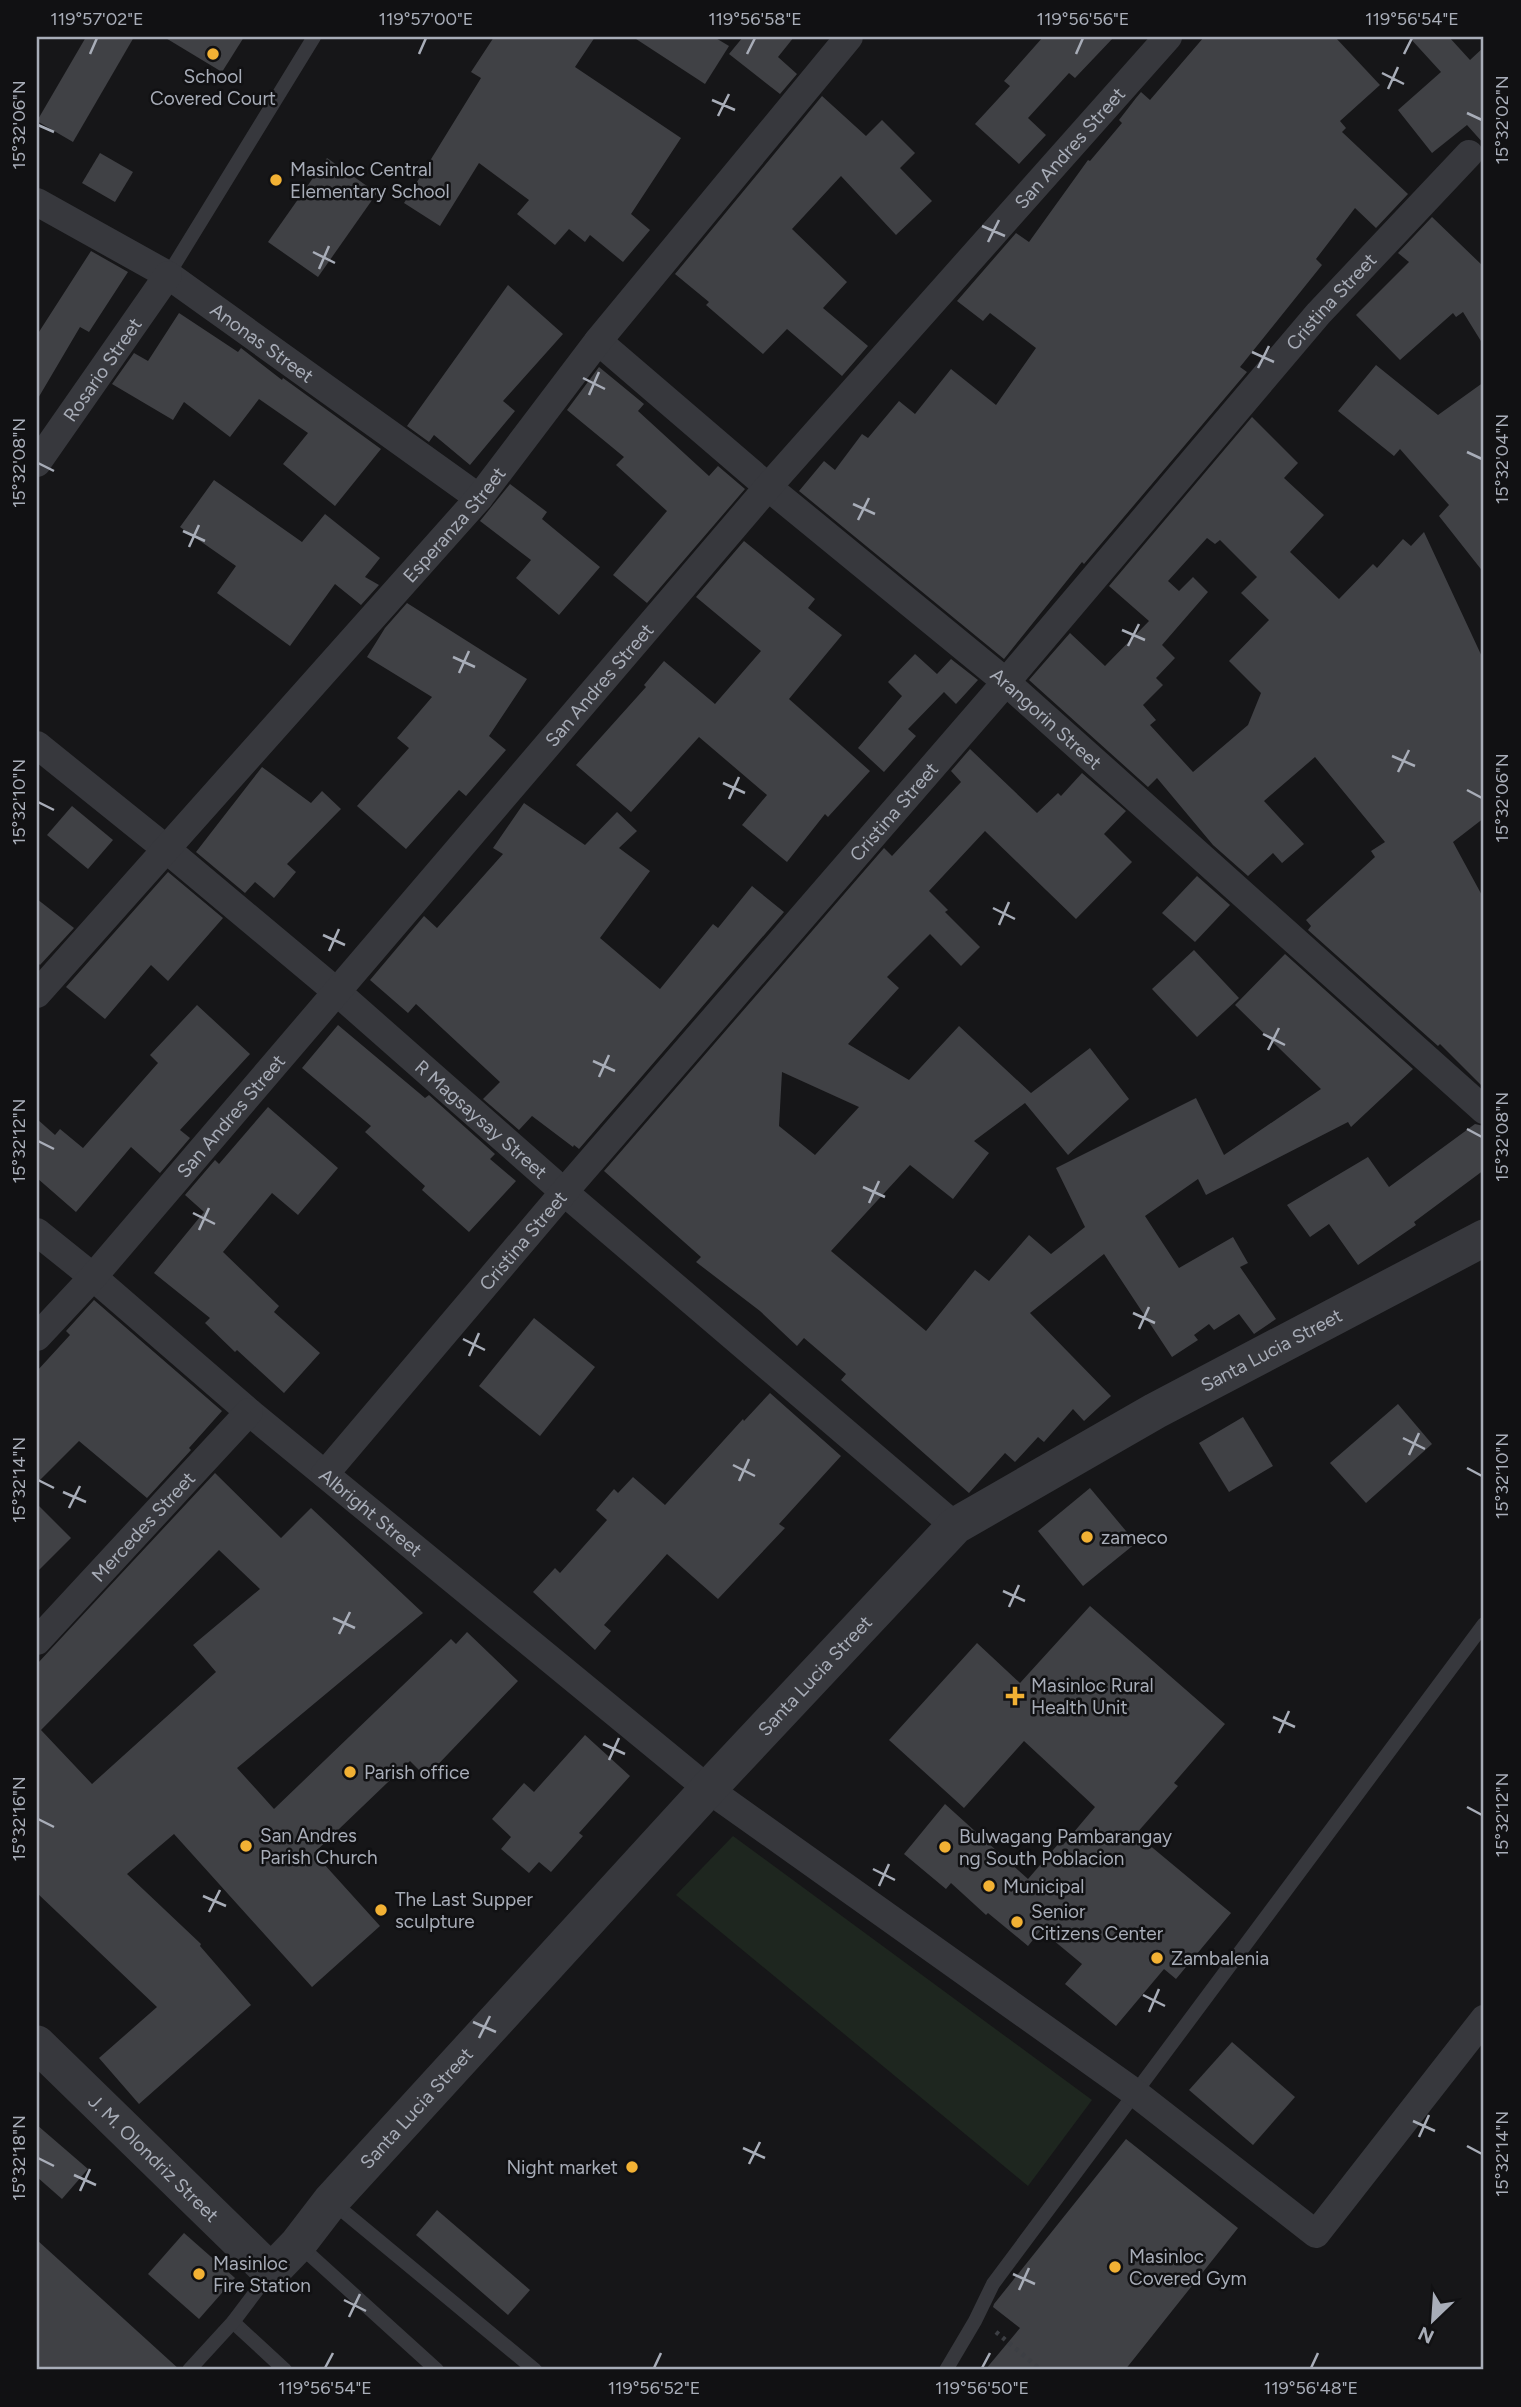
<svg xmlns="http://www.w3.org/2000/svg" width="1521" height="2407" viewBox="0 0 1521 2407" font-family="Figtree,sans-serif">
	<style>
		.green { fill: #1e261f }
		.building { fill: #404145; fill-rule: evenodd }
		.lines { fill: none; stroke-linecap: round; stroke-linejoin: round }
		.path { stroke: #3d3f44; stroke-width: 4.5; stroke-dasharray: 3.5 5; stroke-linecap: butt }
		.service { stroke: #37383d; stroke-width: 14 }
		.minor { stroke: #37383d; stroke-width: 28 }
		.tertiary { stroke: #37383d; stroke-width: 37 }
		.ticks { fill: none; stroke: #a8adb8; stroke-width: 2.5 }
		.poi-dot { fill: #f2b134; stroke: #111113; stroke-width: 2.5 }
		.labels { text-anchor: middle; stroke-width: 5; stroke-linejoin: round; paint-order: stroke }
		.poi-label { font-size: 19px; fill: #a8adb8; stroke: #111113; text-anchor: start }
		.street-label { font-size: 19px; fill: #a8adb8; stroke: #111113 }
		.neatline { fill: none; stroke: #a8adb8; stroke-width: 2.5 }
		.ticks-label { font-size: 18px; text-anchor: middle; fill: #a8adb8 }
	</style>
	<rect width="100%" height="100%" fill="#161618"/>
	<!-- green -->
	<path class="green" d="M733,1836L1092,2100L1028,2186L676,1895Z"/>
	<!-- building -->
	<g class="building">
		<path d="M86,37H134L73,142L37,121Z"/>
		<path d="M164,37H244L222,72Z"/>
		<path d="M494,37H595L575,67L681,138L631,214L650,230L623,262L590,235L585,242L569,229L555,245L517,214L529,200L479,163L440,226L404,203L481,78L471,72Z"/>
		<path d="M633,37H714L729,46L705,84Z"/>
		<path d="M743,37H794L778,57L797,74L780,94L729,54Z"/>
		<path d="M1043,37H1114L1075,78L1069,73L1028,118L1046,135L1019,164L975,124L1010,86L1004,81Z"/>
		<path d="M1204,37H1335L1380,85L1340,121L1346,128L1342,132L1408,194L1376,228L1355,208L1316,259L1322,265L1240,367L1247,372L1084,564L1082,562L1004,659L799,491L824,461L835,470L862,434L868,438L899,401L915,414L951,369L996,405L1036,348L990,313L983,321L957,301L1016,233L1029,242L1088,160L1090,161L1122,123L1119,120L1136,98L1141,92L1150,100Z"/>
		<path d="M1409,37H1449L1470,60L1484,47V144L1467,125L1432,153L1398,110L1441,72Z"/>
		<path d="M822,96L866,136L882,120L915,153L900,168L932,201L896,235L841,176L792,229L847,282L823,308L868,346L842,376L787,329L763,354L706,305L709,302L675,274Z"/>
		<path d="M100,153L133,172L115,202L82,183Z"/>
		<path d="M327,158L377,193L318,277L268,242Z"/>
		<path d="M1432,217L1484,267V346L1463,312L1456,317L1453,313L1400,360L1356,315L1409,262L1398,253Z"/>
		<path d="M91,251L128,272L89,332L80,327L37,400V335Z"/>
		<path d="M508,285L563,334L503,401L515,411L470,465L434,435L429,442L407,426Z"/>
		<path d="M179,313L238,352L241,348L282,380L283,378L381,449L335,506L283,464L308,433L259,399L230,437L184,402L173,420L112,384L134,353L148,361Z"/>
		<path d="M1376,365L1438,415L1484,382V573L1439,516L1449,505L1400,449L1394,456L1338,411Z"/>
		<path d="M599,367L644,404L638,411L709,476L718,466L745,489L647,603L613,575L667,511L616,465L624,457L567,410Z"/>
		<path d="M1252,417L1298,463L1284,478L1324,515L1290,552L1339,599L1373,564L1377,568L1403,539L1411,546L1424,532L1484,661V818L1453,842L1484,899V1088L1440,1044L1438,1046L1308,930L1311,926L1306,920L1375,857L1371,851L1385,842L1315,757L1264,801L1304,844L1282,863L1273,853L1248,876L1213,845L1157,778L1148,787L1029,680L1070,633L1105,666L1149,621L1109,586ZM1207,538L1215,544L1220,540L1257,577L1241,593L1269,620L1229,661L1261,693L1248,725L1193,772L1150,725L1156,720L1143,705L1163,685L1156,678L1175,658L1162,645L1208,592L1193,577L1179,591L1168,581Z"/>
		<path d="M214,480L302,542L325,514L380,558L365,577L379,585L361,605L335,584L290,646L217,593L236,566L180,527Z"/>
		<path d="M510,484L547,512L542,519L600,567L559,615L516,578L531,560L480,521Z"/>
		<path d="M744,541L815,599L808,608L842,635L789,699L870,771L828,817L825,814L787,862L742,825L767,795L699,737L631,812L576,765L646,687L644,685L664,661L715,704L761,651L696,597Z"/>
		<path d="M407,603L527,679L489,736L506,750L466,796L459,790L406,849L357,806L409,748L397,738L432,697L367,657L385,628Z"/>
		<path d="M915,654L937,674L951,659L978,680L956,704L944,692L908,729L916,736L884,772L858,748L902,696L888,682Z"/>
		<path d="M970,749L1037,813L1058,793L1061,796L1082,773L1126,811L1104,834L1132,862L1076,919L985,831L929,891L948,910L945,912L980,947L961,966L930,934L887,977L899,988L848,1044L909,1080L959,1026L1031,1093L1090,1048L1129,1099L1068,1155L1025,1103L974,1141L989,1153L953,1199L910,1165L831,1251L926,1331L975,1270L989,1281L1029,1235L1051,1254L1085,1227L1056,1168L1196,1098L1224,1155L1321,1089L1235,1005L1285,954L1413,1069L1351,1127L1348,1122L1206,1195L1198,1179L1145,1216L1179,1268L1233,1237L1248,1263L1240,1267L1276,1319L1254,1334L1239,1314L1214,1330L1209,1324L1194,1335L1198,1340L1172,1357L1104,1254L1030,1313L1111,1396L1084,1421L1073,1409L1044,1442L1038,1437L1015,1462L1005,1453L969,1493L841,1380L846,1374L804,1338L797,1346L760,1311L696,1262L701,1257L604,1171L884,848L892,856L961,782L951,771ZM782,1072L859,1107L815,1155L779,1126Z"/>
		<path d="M262,767L311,803L322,791L341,809L287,864L296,872L274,898L255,882L245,893L196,852Z"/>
		<path d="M524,803L585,845L617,812L637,831L619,848L650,871L600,938L660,989L713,924L718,928L752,886L784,912L579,1149L574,1145L573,1147L532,1116L519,1130L483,1099L500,1082L416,1004L408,1013L370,980L424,916L437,928L503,854L493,848Z"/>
		<path d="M72,806L113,840L88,869L47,835Z"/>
		<path d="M168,872L223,918L168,981L151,965L105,1019L66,987Z"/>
		<path d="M1197,876L1230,905L1195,942L1162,913Z"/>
		<path d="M37,899L74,928L40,965L37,962Z"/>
		<path d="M1194,950L1239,998L1197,1037L1152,989Z"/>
		<path d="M197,1005L250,1054L180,1130L190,1138L160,1173L131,1147L76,1212L37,1178V1119L55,1135L60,1129L83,1148L158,1063L150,1055Z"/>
		<path d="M338,1025L425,1098L429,1095L495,1154L490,1159L516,1181L469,1232L422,1190L425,1186L365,1132L371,1126L302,1068Z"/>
		<path d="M268,1107L338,1168L298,1215L272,1193L223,1252L279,1306L274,1312L320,1353L284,1393L237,1350L235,1352L205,1323L210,1318L154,1273L204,1212L185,1195L215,1160L219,1164Z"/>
		<path d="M1475,1124L1484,1126V1170L1414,1222L1416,1225L1358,1265L1329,1224L1310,1237L1287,1205L1368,1157L1389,1187Z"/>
		<path d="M94,1300L222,1411L189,1448L191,1450L147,1498L79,1441L37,1483V1371L70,1335L66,1331Z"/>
		<path d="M534,1318L595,1367L540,1436L479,1386Z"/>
		<path d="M770,1393L841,1456L779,1524L785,1528L718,1599L667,1554L604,1625L611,1631L595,1650L533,1592L555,1568L560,1573L607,1520L596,1510L614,1489L618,1493L633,1477L665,1505L743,1419L744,1421Z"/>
		<path d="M1398,1404L1432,1444L1366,1503L1330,1463Z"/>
		<path d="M1243,1417L1273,1466L1229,1492L1199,1443Z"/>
		<path d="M215,1473L281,1538L311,1508L423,1613L237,1768L274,1809L451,1639L456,1644L467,1632L518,1681L426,1777L410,1761L314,1853L380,1926L312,1987L174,1834L127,1874L201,1944L200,1946L251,2005L139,2104L99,2058L157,2007L37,1893V1664ZM219,1550L260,1589L193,1645L216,1672L92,1784L41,1730Z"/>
		<path d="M1090,1488L1136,1543L1083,1586L1038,1531Z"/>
		<path d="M37,1504L71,1538L37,1572Z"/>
		<path d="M1090,1606L1225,1724L1174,1783L1178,1786L1136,1834L1231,1913L1176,1979L1164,1969L1116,2026L1065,1984L1082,1964L1041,1930L1028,1946L988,1913L986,1915L951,1883L946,1889L904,1854L945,1804L1028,1879L1060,1842L1063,1845L1095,1807L1024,1741L964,1808L889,1740L977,1643L1020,1683Z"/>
		<path d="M585,1735L630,1776L579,1833L583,1836L551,1872L539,1862L529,1873L501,1849L511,1837L492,1819L524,1783L534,1792Z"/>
		<path d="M1232,2042L1295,2097L1253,2145L1189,2090Z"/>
		<path d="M37,2125L88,2169L62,2199L37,2177Z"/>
		<path d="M1126,2139L1238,2228L1125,2370H985L1020,2328L993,2307L994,2304Z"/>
		<path d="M437,2210L530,2290L508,2315L416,2235Z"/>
		<path d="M184,2233L235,2278L199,2319L148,2274Z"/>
		<path d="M37,2240L180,2370H37Z"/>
	</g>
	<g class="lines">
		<!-- path -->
		<path class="path" d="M996,2332L1041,2370"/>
		<!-- service -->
		<g class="service">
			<path d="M168,275L314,37"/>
			<path d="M331,2201L535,2370"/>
			<path d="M298,2244L437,2370"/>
			<path d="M233,2322L285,2370"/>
			<path d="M189,2370L233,2322L270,2273"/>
			<path d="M946,2370L975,2321L993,2284L1484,1624"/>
		</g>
		<!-- minor -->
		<g class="minor">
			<path id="s1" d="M37,202L168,275L479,498"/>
			<path id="s2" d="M598,341L768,487L1006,682L1484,1110"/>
			<path id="s3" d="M37,463L168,275"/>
			<path id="s4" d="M37,745L165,848L337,992L564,1192L955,1526"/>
			<path id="s5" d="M37,994L479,498L598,341L849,37"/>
			<path id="s6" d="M37,1232L93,1277L249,1412L708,1789L1134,2092L1316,2234L1484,2019"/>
			<path id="s7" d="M37,1337L93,1277L768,487L1168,37"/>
			<path id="s8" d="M325,1474L564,1192L1006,682L1318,314L1469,154"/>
			<path id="s9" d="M37,1641L249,1412"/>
		</g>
		<!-- tertiary -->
		<path class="tertiary" id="s10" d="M37,2044L271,2272L298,2244L331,2201L708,1789L955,1526L1155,1411L1484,1238"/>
	</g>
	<!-- ticks -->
	<path class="ticks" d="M90,54L97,38M419,54L426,38M747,54L755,38M1076,54L1083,38M1404,54L1412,38M1382,73L1404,84M1388,89L1398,67M712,100L735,110M1467,113L1482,120M718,116L729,94M38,125L54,132M982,226L1005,236M988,242L999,220M313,252L335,263M319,269L329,246M1252,352L1274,362M1258,368L1269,346M583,378L605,389M589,395L599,372M1467,452L1482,459M38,463L54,471M853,504L875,514M858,520L869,498M183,531L205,541M189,547L199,525M1122,630L1145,640M1128,646L1139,624M453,657L475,667M459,673L469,651M1392,756L1415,766M1398,772L1409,750M723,783L745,793M1467,790L1482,798M729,799L739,777M38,802L54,810M993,908L1015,919M999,925L1009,902M323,935L345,945M329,951L339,929M1263,1034L1285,1045M1268,1050L1279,1028M593,1061L615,1071M599,1077L609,1055M1467,1129L1482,1137M38,1141L54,1149M863,1187L885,1197M869,1203L879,1181M193,1213L215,1224M199,1230L209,1208M1133,1313L1155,1323M1139,1329L1149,1307M463,1339L485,1350M469,1356L479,1333M1403,1438L1425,1449M1409,1455L1419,1433M733,1465L755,1476M1467,1468L1482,1476M38,1480L54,1488M739,1481L749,1459M63,1492L86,1502M69,1508L80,1486M1003,1591L1025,1601M1009,1607L1019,1585M333,1618L355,1628M339,1634L350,1612M1273,1717L1295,1727M1279,1733L1289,1711M603,1744L625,1754M609,1760L619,1738M1467,1807L1482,1815M38,1819L54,1827M873,1869L895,1880M879,1886L889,1864M203,1896L226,1906M209,1912L220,1890M1143,1995L1165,2006M1149,2012L1159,1989M473,2022L496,2032M479,2038L490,2016M1413,2121L1435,2131M1419,2137L1429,2115M1467,2146L1482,2154M743,2148L765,2158M38,2158L54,2166M749,2164L760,2142M74,2175L96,2185M80,2191L90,2169M1013,2274L1035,2284M1019,2290L1029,2268M344,2300L366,2311M349,2317L360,2294M325,2368L333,2353M654,2368L661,2353M982,2368L990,2353M1311,2368L1318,2353"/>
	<!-- markers -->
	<g class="poi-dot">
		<circle cx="213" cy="54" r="7"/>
		<circle cx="276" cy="180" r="7"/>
		<circle cx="1087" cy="1537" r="7"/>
		<path d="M1011.5 1685.5h7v7h7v7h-7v7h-7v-7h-7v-7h7z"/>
		<circle cx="350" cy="1772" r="7"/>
		<circle cx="246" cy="1846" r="7"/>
		<circle cx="945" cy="1847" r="7"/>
		<circle cx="989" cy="1886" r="7"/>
		<circle cx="381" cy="1910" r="7"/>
		<circle cx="1017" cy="1922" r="7"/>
		<circle cx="1157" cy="1958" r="7"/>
		<circle cx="632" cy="2167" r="7"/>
		<circle cx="1115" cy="2267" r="7"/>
		<circle cx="199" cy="2274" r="7"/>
	</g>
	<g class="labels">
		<!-- poi labels -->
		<g class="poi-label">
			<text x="213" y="83" text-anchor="middle">School<tspan x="213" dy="22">Covered Court</tspan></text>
			<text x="290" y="176">Masinloc Central<tspan x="290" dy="22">Elementary School</tspan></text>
			<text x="1101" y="1544">zameco</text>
			<text x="1031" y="1692">Masinloc Rural<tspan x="1031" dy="22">Health Unit</tspan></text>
			<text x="364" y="1779">Parish office</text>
			<text x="260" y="1842">San Andres<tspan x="260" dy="22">Parish Church</tspan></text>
			<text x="959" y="1843">Bulwagang Pambarangay<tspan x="959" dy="22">ng South Poblacion</tspan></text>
			<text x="1003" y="1893">Municipal</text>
			<text x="395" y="1906">The Last Supper<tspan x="395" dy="22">sculpture</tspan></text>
			<text x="1031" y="1918">Senior<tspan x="1031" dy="22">Citizens Center</tspan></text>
			<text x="1171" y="1965">Zambalenia</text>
			<text x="618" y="2174" text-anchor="end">Night market</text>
			<text x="1129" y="2263">Masinloc<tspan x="1129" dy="22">Covered Gym</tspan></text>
			<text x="213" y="2270">Masinloc<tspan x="213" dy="22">Fire Station</tspan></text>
		</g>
		<!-- street labels -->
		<g class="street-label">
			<text dy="7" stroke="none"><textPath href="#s7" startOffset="1575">San Andres Street</textPath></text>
			<text dy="7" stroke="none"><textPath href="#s8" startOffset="1545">Cristina Street</textPath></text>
			<text dy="7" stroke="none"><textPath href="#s1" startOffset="266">Anonas Street</textPath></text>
			<text dy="7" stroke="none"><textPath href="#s3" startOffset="114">Rosario Street</textPath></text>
			<text dy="7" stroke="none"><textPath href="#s5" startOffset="628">Esperanza Street</textPath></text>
			<text dy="7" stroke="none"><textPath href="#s7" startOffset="861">San Andres Street</textPath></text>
			<text dy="7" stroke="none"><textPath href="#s2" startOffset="586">Arangorin Street</textPath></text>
			<text dy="7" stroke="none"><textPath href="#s8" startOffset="873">Cristina Street</textPath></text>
			<text dy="7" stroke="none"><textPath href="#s7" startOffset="294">San Andres Street</textPath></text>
			<text dy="7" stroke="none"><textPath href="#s4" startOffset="581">R Magsaysay Street</textPath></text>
			<text dy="7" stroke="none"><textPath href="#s8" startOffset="306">Cristina Street</textPath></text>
			<text dy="7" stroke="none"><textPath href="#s10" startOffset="1701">Santa Lucia Street</textPath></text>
			<text dy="7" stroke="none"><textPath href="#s6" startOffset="436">Albright Street</textPath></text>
			<text dy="7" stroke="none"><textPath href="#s9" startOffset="156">Mercedes Street</textPath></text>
			<text dy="7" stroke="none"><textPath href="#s10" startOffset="1134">Santa Lucia Street</textPath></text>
			<text dy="7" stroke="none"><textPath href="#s10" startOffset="546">Santa Lucia Street</textPath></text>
			<text dy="7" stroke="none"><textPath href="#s10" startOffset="163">J. M. Olondriz Street</textPath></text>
		</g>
	</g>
	<!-- border -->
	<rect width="1521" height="2407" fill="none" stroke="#111113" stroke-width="77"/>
	<!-- north arrow -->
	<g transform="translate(1433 2320) rotate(205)" stroke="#111113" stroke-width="5" paint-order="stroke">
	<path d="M0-5L12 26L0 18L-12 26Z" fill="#a8adb8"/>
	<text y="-10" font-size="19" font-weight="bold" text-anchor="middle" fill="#a8adb8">N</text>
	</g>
	<rect x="38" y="38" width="1444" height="2330" class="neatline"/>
	<g class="ticks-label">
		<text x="97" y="25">119°57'02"E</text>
		<text x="426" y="25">119°57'00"E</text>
		<text x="755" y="25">119°56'58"E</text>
		<text x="1083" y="25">119°56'56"E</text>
		<text x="1412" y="25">119°56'54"E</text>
		<text transform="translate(1502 120) rotate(-90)" y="6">15°32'02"N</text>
		<text transform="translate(19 125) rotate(-90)" y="6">15°32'06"N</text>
		<text transform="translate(1502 459) rotate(-90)" y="6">15°32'04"N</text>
		<text transform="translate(19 463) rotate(-90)" y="6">15°32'08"N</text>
		<text transform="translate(1502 798) rotate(-90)" y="6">15°32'06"N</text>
		<text transform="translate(19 802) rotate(-90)" y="6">15°32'10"N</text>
		<text transform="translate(1502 1137) rotate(-90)" y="6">15°32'08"N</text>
		<text transform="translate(19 1141) rotate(-90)" y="6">15°32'12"N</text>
		<text transform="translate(1502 1476) rotate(-90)" y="6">15°32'10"N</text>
		<text transform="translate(19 1480) rotate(-90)" y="6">15°32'14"N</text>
		<text transform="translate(1502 1815) rotate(-90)" y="6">15°32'12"N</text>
		<text transform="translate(19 1819) rotate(-90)" y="6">15°32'16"N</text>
		<text transform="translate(1502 2154) rotate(-90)" y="6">15°32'14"N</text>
		<text transform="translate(19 2158) rotate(-90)" y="6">15°32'18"N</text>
		<text x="325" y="2394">119°56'54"E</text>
		<text x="654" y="2394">119°56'52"E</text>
		<text x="982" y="2394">119°56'50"E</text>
		<text x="1311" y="2394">119°56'48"E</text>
	</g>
</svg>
